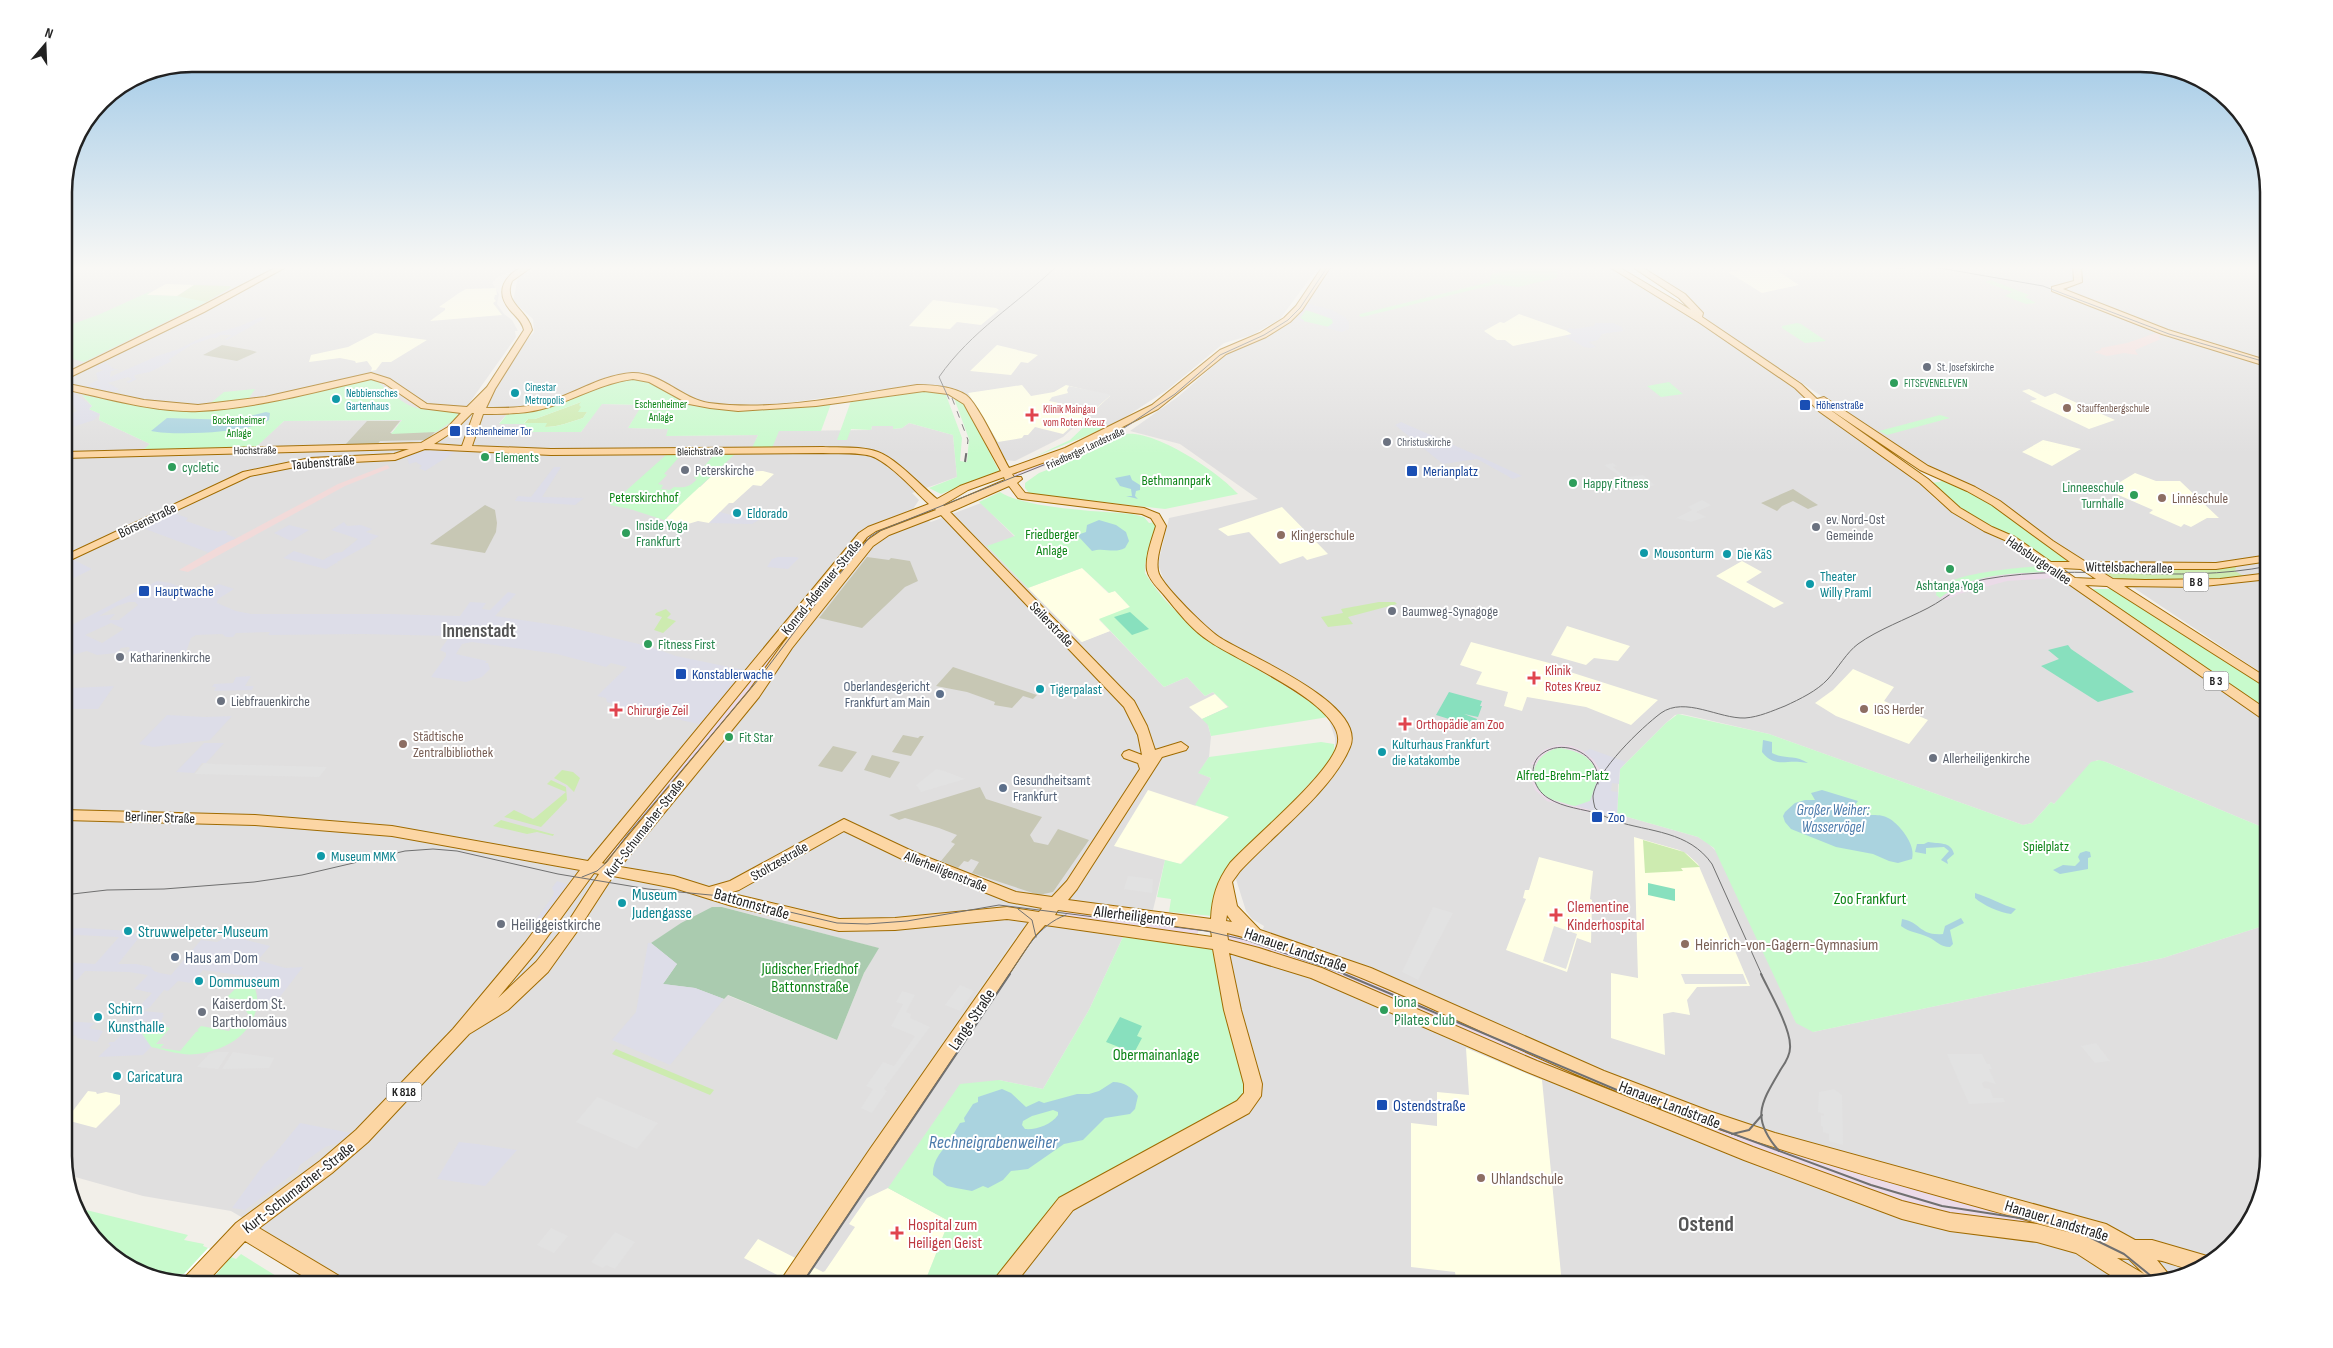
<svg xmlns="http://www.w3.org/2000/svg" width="2333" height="1348" viewBox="0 0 2333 1348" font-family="'Sofia Sans Condensed',sans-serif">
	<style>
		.residential { fill: #e0dfdf; fill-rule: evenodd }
		.commercial { fill: #f2dad9 }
		.industrial { fill: #ebdbe8 }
		.education { fill: #ffffe5 }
		.construction { fill: #c7c7b4 }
		.grass { fill: #cdebb0 }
		.cemetery { fill: #aacbaf }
		.park { fill: #c8facc; fill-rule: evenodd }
		.pitch { fill: #88e0be }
		.parking { fill: #e2e2e2 }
		.plaza { fill: #dddde8; fill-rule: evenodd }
		.water { fill: #aad3df; fill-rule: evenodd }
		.pier { fill: #fff }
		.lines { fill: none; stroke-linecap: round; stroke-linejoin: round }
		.major-casing { stroke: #a06b00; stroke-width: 2 }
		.major { fill: #fcd6a4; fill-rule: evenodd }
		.tram-far1 { stroke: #707070; stroke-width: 1 }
		.tram { stroke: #707070; stroke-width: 2 }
		.rail-far1 { stroke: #707070; stroke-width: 1; stroke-dasharray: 7 7; stroke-linecap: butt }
		.rail { stroke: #707070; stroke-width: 2; stroke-dasharray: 9 9; stroke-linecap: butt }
		.worship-dot { fill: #6b7280; stroke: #fff; stroke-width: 2 }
		.leisure-dot { fill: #2e9e5b; stroke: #fff; stroke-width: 2 }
		.culture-dot { fill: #0f9aa8; stroke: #fff; stroke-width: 2 }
		.transit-dot { fill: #1a4fb4; stroke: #fff; stroke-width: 2 }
		.education-dot { fill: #8d6e63; stroke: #fff; stroke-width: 2 }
		.health-dot { fill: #e0444e; stroke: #fff; stroke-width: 2 }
		.service-dot { fill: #5c6f8a; stroke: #fff; stroke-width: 2 }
		.labels { text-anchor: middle; stroke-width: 4; stroke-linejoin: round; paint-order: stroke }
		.far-worship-label { font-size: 11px; fill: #5b616d; stroke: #fff; text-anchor: start }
		.far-leisure-label { font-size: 11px; fill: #27864d; stroke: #fff; text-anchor: start }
		.far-culture-label { font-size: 11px; fill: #0d838f; stroke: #fff; text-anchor: start }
		.far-park-label { font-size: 11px; fill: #0c8416; stroke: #fff }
		.far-transit-label { font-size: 11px; fill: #164399; stroke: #fff; text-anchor: start }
		.far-education-label { font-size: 11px; fill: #785e54; stroke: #fff; text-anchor: start }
		.far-health-label { font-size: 11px; fill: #be3a42; stroke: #fff; text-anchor: start }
		.far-street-label { font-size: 11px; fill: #222; stroke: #fff }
		.shield { fill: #fff; stroke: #646464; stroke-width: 1 }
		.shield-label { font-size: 12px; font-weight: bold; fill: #222 }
		.leisure-label { font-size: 14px; fill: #27864d; stroke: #fff; text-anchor: start }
		.street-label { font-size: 14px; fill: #222; stroke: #fff }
		.worship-label { font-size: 14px; fill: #5b616d; stroke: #fff; text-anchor: start }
		.transit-label { font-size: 14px; fill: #164399; stroke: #fff; text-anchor: start }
		.park-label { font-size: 14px; fill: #0c8416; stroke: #fff }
		.education-label { font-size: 14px; fill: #785e54; stroke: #fff; text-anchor: start }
		.culture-label { font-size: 14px; fill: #0d838f; stroke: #fff; text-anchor: start }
		.health-label { font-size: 14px; fill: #be3a42; stroke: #fff; text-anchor: start }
		.service-label { font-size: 14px; fill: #4e5e75; stroke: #fff; text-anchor: end }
		.water-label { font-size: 15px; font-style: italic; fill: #4a7aab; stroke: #fff }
		.near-culture-label { font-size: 16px; fill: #0d838f; stroke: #fff; text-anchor: start }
		.near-park-label { font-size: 16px; fill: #0c8416; stroke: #fff }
		.near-street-label { font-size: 16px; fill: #222; stroke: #fff }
		.near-health-label { font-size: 16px; fill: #be3a42; stroke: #fff; text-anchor: start }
		.near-worship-label { font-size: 16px; fill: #5b616d; stroke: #fff; text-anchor: start }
		.near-education-label { font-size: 16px; fill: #785e54; stroke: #fff; text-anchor: start }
		.near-service-label { font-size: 16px; fill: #4e5e75; stroke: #fff; text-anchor: start }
		.near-leisure-label { font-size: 16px; fill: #27864d; stroke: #fff; text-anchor: start }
		.near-transit-label { font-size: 16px; fill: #164399; stroke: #fff; text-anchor: start }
		.near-water-label { font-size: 18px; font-style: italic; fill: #4a7aab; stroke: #fff }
		.district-label { font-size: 19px; font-weight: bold; fill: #555; stroke: #fff }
		.near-district-label { font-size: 22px; font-weight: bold; fill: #555; stroke: #fff }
		.rim { fill: none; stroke: #222; stroke-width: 2.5 }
	</style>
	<rect width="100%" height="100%" fill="#f2efe9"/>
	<!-- residential -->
	<g class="residential">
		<path d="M64,266H521L498,277L492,283L499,294L497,304L504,314L512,320L518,331H515L516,337L463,412L534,332L533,319L513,301L518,277L540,266H1319L1280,319L1252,335L1224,343L1167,390L1110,427L1083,419L1063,437L1015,461L1005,460L991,434L954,398L915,385L773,405L723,404L699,407L689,405L643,379L529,411L509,412L499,423L525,424L521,431L581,432L601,404L643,405L628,428L668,429L667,436L758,435L753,448L778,431L871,430L872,426H893V429L902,428L909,423L953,435L957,477L912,493L919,500L913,509L906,512L931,522L981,503L1015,537L988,547L1081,642L1110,631L1164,687L1187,677L1205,696L1213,692L1229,707L1208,725L1211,736L1209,757L1199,773L1211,778L1165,860L1153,910L1130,908L1123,937L1089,1010L1043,1089L999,1080L924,1284H355L231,1211L143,1196L68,1175L64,1163V398L73,394L64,392ZM376,380L402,403L414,408L432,411L391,433L402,420L284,421L254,448L144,450L150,444L99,420L100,414L89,409L92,406L83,396L126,403L224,407ZM712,907H722L878,948L864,973L837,1040L727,995Z"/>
		<path d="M1329,266H1609L1667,303L1695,318L1794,384L1821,412L1919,483L1934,498L1950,510L1976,527L2008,542L2024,552L2269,723V830L2106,762L2097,760L2054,804L2051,802L2032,823L2023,825L1769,734L1682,714L1675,715L1666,723L1619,770L1617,814L1698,837L1708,843L1716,851L1813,1032L2163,958L2269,924V1155L2252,1219L2205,1267L2140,1284H1013L1067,1213L1168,1156L1226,955L1230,952L1252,959L1264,926L1252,919L1246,911L1235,876L1230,868L1335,756V738L1328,717L1297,693L1216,645L1186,619L1164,581L1158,564L1169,518L1258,499L1180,444L1130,431L1179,396L1228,353L1268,337L1291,322L1302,309Z"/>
		<path d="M1638,266H2269V678L2122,580L2114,579L2059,546L1985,493L1932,470L1709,321L1668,285Z"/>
	</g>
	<!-- commercial -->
	<g class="commercial">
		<path d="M2156,333L2167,337L2161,336L2158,337L2161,339L2135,350L2138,355L2124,353L2107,356L2094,352L2101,350V348L2127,343Z"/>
		<path d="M387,465L390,468L345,486L188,572L179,570L215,549L172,533L189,525L233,540L338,484Z"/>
	</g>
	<!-- industrial -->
	<g class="industrial">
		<path d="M1128,423L1132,424L1076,454L1013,478L1011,475L1060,457Z"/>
		<path d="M866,534L874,537L769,670L608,861L600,859Z"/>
		<path d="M2047,572L2055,578L2007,581L1959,594L1946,600L1940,598L1959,585L1984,578L2016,573Z"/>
		<path d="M1558,745L1571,746L1583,751L1595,760L1600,770H1596L1586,757L1580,754L1564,748L1555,749L1535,766L1531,764L1543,750Z"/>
		<path d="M1529,773L1534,774L1539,789L1550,798L1593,811L1587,812L1547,801L1535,790Z"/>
		<path d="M1068,910L1198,928V934L1066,918L1063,911Z"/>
		<path d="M1221,930L1338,966L1540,1056L2097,1239L1897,1205L1230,944Z"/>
	</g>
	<!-- education -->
	<g class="education">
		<path d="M1770,266L1799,285L1762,293L1728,272Z"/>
		<path d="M164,285L166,284L194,285L177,296L146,295Z"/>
		<path d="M496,288L497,295H495L494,299L496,301L493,303L502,315L430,321L445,310V308L439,307L459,293L466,289Z"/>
		<path d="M933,300L996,308L999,310L981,325L957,322L950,329L909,326Z"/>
		<path d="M1519,314L1567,331L1572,334L1513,346L1505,340H1497L1484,331L1500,322L1504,323Z"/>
		<path d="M375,333L427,340L391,362H382L376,370L371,371L372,368L367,361L356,363L355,361L340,358L309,362L311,355L348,347Z"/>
		<path d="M997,345L1038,355L1028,363L1021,362L1011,375L970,371Z"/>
		<path d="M1022,385L1031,396L1054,392L1066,385L1110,396L1096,409L1086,406L1079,414L1084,416L1063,434L1035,427L1028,435H1024L1022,438L998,442L968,393Z"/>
		<path d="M2029,389L2045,397L2055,393L2115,420L2089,429L2030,401L2037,399L2022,391Z"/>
		<path d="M2043,440L2081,449L2052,466L2022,452Z"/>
		<path d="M763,471L774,474L761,486L753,485L733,503H729L709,523L698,521L688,524L665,520L697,487H700L716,472Z"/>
		<path d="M2135,473L2156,481H2180L2219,518H2207L2191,527L2184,524L2181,527L2149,513L2153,510L2107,490Z"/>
		<path d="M1282,507L1328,554L1307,560L1303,556L1280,564L1249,532L1228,536L1218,529Z"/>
		<path d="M1742,561L1762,572L1746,582L1784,603L1774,608L1716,576Z"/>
		<path d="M1082,568L1108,593L1115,591L1130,607L1099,620L1110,631L1082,642L1028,588Z"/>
		<path d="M1567,626L1630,646L1618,661L1594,658L1586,665L1551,655Z"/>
		<path d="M1471,642L1568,668L1567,671L1658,700L1631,725L1586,707L1527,697L1522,711L1504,706L1508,692L1476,684L1482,672L1460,665Z"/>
		<path d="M1853,669L1894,687L1884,701L1928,720L1909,744L1836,716L1815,703L1833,690Z"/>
		<path d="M1215,694L1228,707L1202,719L1189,707Z"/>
		<path d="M1148,790L1229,817L1180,864L1114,846Z"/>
		<path d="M1634,837L1679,850L1687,854L1698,864L1750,986L1697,987L1687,1000L1690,1015L1673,1012L1663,1014L1665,1055L1611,1038V973L1638,978Z"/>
		<path d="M1539,857L1593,871L1590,899L1592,900L1591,943L1577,938L1567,972L1506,950L1523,906L1526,899L1523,898L1525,890H1529Z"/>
		<path d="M1466,1048L1542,1080L1562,1284H1457L1455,1272L1411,1267V1123L1437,1126V1092L1469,1095Z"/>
		<path d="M88,1091L96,1092L97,1094L106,1092L120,1095V1104L96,1128L66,1120Z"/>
		<path d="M888,1188L949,1221L924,1284H795L744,1258L758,1239L823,1272L825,1271L855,1227L849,1224L867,1198Z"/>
	</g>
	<!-- construction -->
	<g class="construction">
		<path d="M222,345L250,350L257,352L237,361L203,355Z"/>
		<path d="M367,421H400L390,433L423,432L442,425L427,440L380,441L377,445H345Z"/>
		<path d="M1793,489L1818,505L1808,509L1793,501L1782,506L1777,511L1761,503Z"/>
		<path d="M485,505L495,510L497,523L496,532L485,553L430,544Z"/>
		<path d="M867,557L889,560L891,558L910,561L918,581L905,587L862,628L819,618Z"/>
		<path d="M953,667L1037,695L1033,699L1023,696L1012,708L994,705L995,702L967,692L936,686Z"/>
		<path d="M903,735L918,738L920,736H924L911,756L892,752Z"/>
		<path d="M833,746L857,752L842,772L818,766Z"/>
		<path d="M872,755L900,762L890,778L864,770Z"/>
		<path d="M980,787L986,799L1042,817L1030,835L1034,842L1048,845L1058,829L1089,840L1053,892L1039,895L972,873L979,862L971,859L968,862L964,861L958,868L941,861L955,844L951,842L957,835L939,828L905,818L899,820L889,815Z"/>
	</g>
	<!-- grass -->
	<g class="grass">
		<path d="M194,285L229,286L232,287L206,302L176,297Z"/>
		<path d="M581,402V407L587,412L583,418C571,422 558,427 544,427L546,423L524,424L528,419H535Z"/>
		<path d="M2236,567L2235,571L2247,578L2117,580L2100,570Z"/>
		<path d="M1379,602H1395L1397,604L1348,617L1353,624L1328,627L1321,617L1343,613L1341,609Z"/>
		<path d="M666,609L671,614L667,618L676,621L663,633L654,630L662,617L655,615L656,613Z"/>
		<path d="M562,770L573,772L580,778L574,792L567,785L554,778Z"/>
		<path d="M551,780L566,787L567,800L541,827L504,817L514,810L533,819L536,817L566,792L547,784Z"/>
		<path d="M501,820L552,834H554L553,836L537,832L527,834L493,826Z"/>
		<path d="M1643,840L1684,852L1700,867L1681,868L1683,871L1645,873Z"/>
		<path d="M616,1049L714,1090L710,1095L612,1054Z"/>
	</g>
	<!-- cemetery -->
	<path class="cemetery" d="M712,907H722L879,948L864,973L837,1040L728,995L724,999L695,988L663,984L677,964L651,943L681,923Z"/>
	<!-- park -->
	<g class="park">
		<path d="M1526,266H1576L1558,270L1557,278L1518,287L1496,284L1362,317L1359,316L1360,314L1490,282L1491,274Z"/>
		<path d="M1991,280L2029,295L2025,297L2036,303L2026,304L2005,296L2012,292L1985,282Z"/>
		<path d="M151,291L147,295L177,296L206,302L84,362L73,359L64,362V332L66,330L64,327L98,315Z"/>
		<path d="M1306,310L1332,319L1333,323L1329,327L1303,321L1300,318Z"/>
		<path d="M1797,323L1801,324L1826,341L1805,343L1782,328V326Z"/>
		<path d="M626,378L643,379L689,405L699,407L773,409L832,401L821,431H779L772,448H752L758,435L666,436L668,429L628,428L642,405L602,404L581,432H520L525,424H499L509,412L529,411ZM581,402L579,405L581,407L578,412H587L583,418C571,422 558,427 545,427L547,423H524L528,419H535Z"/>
		<path d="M370,379L376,380C409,409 412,411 456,411L459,417L436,432L391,434L402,420L284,421L255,448L143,450L150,444L99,420L100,414L89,409L92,406L82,395L126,403L197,409Z"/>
		<path d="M1669,382L1683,394L1661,397L1647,386Z"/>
		<path d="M255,389L247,401L206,407L224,392Z"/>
		<path d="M928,391L946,395L962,438L960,461L967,462L969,439L954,398L961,401L966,407L999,471L941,494L929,488L957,477L953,435L909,423L902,428L893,429V426H872L871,430L851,429L847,440H837L851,401Z"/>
		<path d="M1940,415L1950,418L1887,435L1879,431Z"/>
		<path d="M1090,421L1101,426V430L1034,457L1070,440Z"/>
		<path d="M1126,434C1155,430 1219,472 1238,494L1165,509L1030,494L1025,488V483L1039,473L1076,459Z"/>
		<path d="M735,454L666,518L667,521L630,509L610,505L666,455H681L664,474L667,475L658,484L663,485L661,489L670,490L674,487C685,488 690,487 697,479L694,478L713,456Z"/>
		<path d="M1942,480L1980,495L2077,563H2052L1969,516L1930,483L1940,482Z"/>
		<path d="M1000,492C1027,509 1098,511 1132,514L1144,517L1149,523L1156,522L1157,526L1145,564V573C1183,635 1252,663 1310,702L1312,701L1328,717L1211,736L1208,725L1202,719L1229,707L1213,692L1205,696L1187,677L1164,687L1099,619L1130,607L1115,591L1109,593L1082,568L1028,588L987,546L1015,536L979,502Z"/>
		<path d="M2038,566L2047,572C2011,573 1969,574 1940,598L1936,595C1937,573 2019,568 2038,566Z"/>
		<path d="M2087,589H2120L2269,688V713Z"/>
		<path d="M1678,714L1769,734L2023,825L2032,823L2051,802L2054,804L2091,762L2099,760L2106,762L2269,830V924L2163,958L1813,1032L1796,1023L1714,848L1698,837L1617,814L1620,769L1666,723Z"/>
		<path d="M1321,742L1334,744L1335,756L1220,879L1212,916L1169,912L1171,899L1157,897L1165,860L1181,864L1229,817L1195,805L1211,778L1198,773L1209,757Z"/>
		<path d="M1559,748C1576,750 1596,757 1597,778C1597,785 1593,794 1590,801C1586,802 1580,806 1576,806C1572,806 1568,804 1564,803C1556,801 1546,798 1540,791C1525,774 1539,751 1559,748Z"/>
		<path d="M1123,937L1212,949L1244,1073L1246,1092L1239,1101L1159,1143L1068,1197L998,1284H924L949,1221L888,1188L960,1084L999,1080L1043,1089L1089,1010Z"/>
		<path d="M247,977C265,994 257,1022 239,1037C229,1046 210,1053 197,1054C181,1056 166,1050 151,1047L140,1031L148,1022L170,1028L156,1044H164L160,1048L180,1051L196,1032L199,1031L197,1030L201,1026L229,1031L233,1025L243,1022L249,1015L246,1011L252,1003L239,999L226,998Z"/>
		<path d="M78,1208L188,1235L184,1240L204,1244L203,1246L236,1259L241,1254L289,1284H193L129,1267L81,1220Z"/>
	</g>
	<!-- pitch -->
	<g class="pitch">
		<path d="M1130,612L1149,629L1132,635L1114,617Z"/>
		<path d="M2068,645L2071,649L2134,692L2098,702L2041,666L2059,659L2048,650Z"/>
		<path d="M1449,692L1482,701L1480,706H1482L1478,717L1464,714L1477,719L1475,727L1436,715Z"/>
		<path d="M1648,883L1675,889V901L1648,895Z"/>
		<path d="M1120,1017L1142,1026L1137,1036L1142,1038L1134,1053L1106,1042Z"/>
	</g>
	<!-- parking -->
	<g class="parking">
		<path d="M1069,386L1103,393L1111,395L1094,410L1049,401L1052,397L1068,393L1067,390Z"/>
		<path d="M1613,463L1617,466L1613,467L1623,475L1629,477L1643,475L1655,485L1645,488L1625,480L1604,465Z"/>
		<path d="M1702,500L1711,505L1696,512L1706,517L1691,522L1676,518L1692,510L1688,507Z"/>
		<path d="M204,763L212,764L327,767L319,777L195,774Z"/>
		<path d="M936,769L944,771L965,779L921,792L916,785Z"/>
		<path d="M1128,876L1153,879L1152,893L1124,889Z"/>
		<path d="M1433,907L1453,913L1418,980L1402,972Z"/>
		<path d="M1554,926L1577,934L1566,969L1543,961Z"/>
		<path d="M1022,931L914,1088L919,1077L1015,937Z"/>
		<path d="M1681,974H1743L1747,984H1685Z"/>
		<path d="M960,985L974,991L960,1011L945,1005Z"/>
		<path d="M902,991L915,995L906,1012L911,1014L910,1018L930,1027L884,1089L887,1091L872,1113L861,1108L873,1089L866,1086L883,1062L894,1066L915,1036L891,1026L903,1004L896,1002Z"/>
		<path d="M2096,1043L2110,1061L2095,1063L2081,1046Z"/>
		<path d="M217,1052H229L218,1069L197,1067L209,1054Z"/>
		<path d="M233,1052L274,1058L269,1068L222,1069Z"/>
		<path d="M1947,1054H1982L1987,1064H1990L1992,1069H1989L1996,1084L1985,1081L1982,1083L1984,1088L1990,1089L1993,1098H2003L2005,1102L1969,1104Z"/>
		<path d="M1834,1089L1842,1095L1843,1145L1829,1141V1134L1823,1132V1127L1821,1126V1115L1824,1116V1114L1818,1112L1819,1092Z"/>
		<path d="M597,1097L658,1123L637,1149L576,1122Z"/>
		<path d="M551,1228L568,1236L554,1253L537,1245Z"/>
		<path d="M615,1232L635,1242L615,1269L606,1265L603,1268L591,1262Z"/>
	</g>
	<!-- plaza -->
	<g class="plaza">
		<path d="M1306,303L1332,310L1346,318L1349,322V329L1342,332L1326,328L1333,323L1332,319L1315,312L1306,310L1300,318L1304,320L1303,322L1297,319Z"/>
		<path d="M261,317L266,318L227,340H224L232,335H220L216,338H211L191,345L168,360L172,361L150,372L135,375L134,377L137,379L129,383L126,382L132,379L128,377L108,383L119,389L113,392L86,386L98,380L96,373L103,370L94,367L105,362L114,369H119L111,371L110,377L157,356L179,349L203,337L240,326Z"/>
		<path d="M1595,323H1613L1622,327L1623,331L1602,334L1598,340L1589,342L1596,347L1590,348L1584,347L1565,336L1572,334L1567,331L1569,328L1574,329L1594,326Z"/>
		<path d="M75,394L92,406L89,409L90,410L100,414L94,420L64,430V417L77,411L72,404L64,402V398Z"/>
		<path d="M1401,422L1483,458L1522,476L1513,479L1477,459L1443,464L1395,425Z"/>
		<path d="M444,450L455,452L425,471L419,468L422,466L416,462L409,464L407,457L421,451Z"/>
		<path d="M554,467H561L542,497L584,498L575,505L515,501L518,496L531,497Z"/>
		<path d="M720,512L735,516L762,518L752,524L709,523Z"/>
		<path d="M173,513L188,518L186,521L218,532L223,530L228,532L226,534L236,538L207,553V552L140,527Z"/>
		<path d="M344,522L347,526L361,525L372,529L366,532L379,536L369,542L372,543L337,562L338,564L336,563L326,569L283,558L294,551L323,560L335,553L342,552L358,539L331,530Z"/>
		<path d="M289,525L309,530L291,541L274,533Z"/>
		<path d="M778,557H796L799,558L788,569L767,567L772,559Z"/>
		<path d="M72,559L92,569L64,583V563Z"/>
		<path d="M157,581L170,583L199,594L219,584L234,589L218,599L217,603L236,611L251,614H390L460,616L470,602L486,603L482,609L490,610L508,592L516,594L495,616L568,627L651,647L676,656L753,672L707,726L633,709L624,708L607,702L606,698L597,696L627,667L611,663L606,667L557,654L472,642L462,644L456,654L487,661L485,663H488L490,669L482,677L466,682L431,677L446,656V653L440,650L450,636L363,634L268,635L270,632L236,633L233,637H226L222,634L196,635L191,638L186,652L152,657L148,661L138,663L144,659L146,655L144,652H127L130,648L128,647L121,648L117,653L97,655L87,651L64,657V629ZM129,602H135L138,605L119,620H109L115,614L99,616L117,606ZM111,623L124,629L102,643L85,635Z"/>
		<path d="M251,676L245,686H254L252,690L214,691L216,687H212L214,684L233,683L236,677Z"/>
		<path d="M114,686L98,709H64V695L73,688Z"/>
		<path d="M167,715L205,717L232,716L210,740L153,747L139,744Z"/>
		<path d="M204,743H224L206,763H202L194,773L176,772Z"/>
		<path d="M1590,749L1626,762L1620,769L1619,784L1612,783L1611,791L1618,792L1617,816L1575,806L1590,801L1597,780L1596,770H1600L1594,760L1584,752Z"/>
		<path d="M557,881L569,885L536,930L533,924L553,896L554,892L552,888Z"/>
		<path d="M83,928L130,931L129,934L141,935L118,964H136L151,967L154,971L160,973L171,975L201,940L217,942L229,936L270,946L258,960L285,968L303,967L279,998L267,1002H258L257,990L246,976L203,970L191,983L178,981L168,991L164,990L150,1007L144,1011L164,1013L162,1015H164L159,1025L144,1021L138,1028L151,1047L143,1055L98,1057L111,1045L108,1044L110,1042H114L122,1034L120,1033L134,1014H132L152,993L134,989L148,975L129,972L85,971L77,980H67L64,982V962L95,964L119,937L76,935L64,945V929Z"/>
		<path d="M648,943H651L677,964L663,984L695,988L724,999L670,1065L612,1040L636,1012Z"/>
		<path d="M64,1021L95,1023L89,1028L103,1031L97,1042L77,1038L76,1035L69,1037L68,1035H64Z"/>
		<path d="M300,1123L351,1133L338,1143L325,1147L300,1165L297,1171L245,1210L232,1208L264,1164L272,1157Z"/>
		<path d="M459,1142L477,1144L517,1150L485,1186L437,1179Z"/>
	</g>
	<!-- water -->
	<g class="water">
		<path d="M266,412L270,413L269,420C248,433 176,436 151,431L167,418L233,420Z"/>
		<path d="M1130,475L1132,480L1140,485V490L1136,491L1135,496L1138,499L1126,496H1132L1131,489L1120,486L1115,478Z"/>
		<path d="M1099,520L1116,525L1126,532L1129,541L1125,548C1114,554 1104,547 1092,551L1077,535L1086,532L1087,525Z"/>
		<path d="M1763,740L1772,742V753C1785,760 1794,754 1808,763C1805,763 1803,762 1800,762C1785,760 1775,768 1762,752Z"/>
		<path d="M1822,790L1858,801L1854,806L1866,810V815C1874,815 1883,814 1890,819C1902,827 1916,846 1912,859L1898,863L1889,861L1873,854L1836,847L1791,829L1785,822L1783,816L1785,812L1795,803L1805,800H1815L1811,793Z"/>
		<path d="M1928,842C1938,844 1951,841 1954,854L1947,860L1948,864L1941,860L1949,851L1944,847L1926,848V854L1915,852L1917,844H1924Z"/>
		<path d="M2086,851L2090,852L2091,857L2088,858V869L2060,874L2053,870L2063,865L2075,866L2080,861L2078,857L2080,853Z"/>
		<path d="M1975,893C1989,897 2002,905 2016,909L2011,914C2000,913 1983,905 1975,898Z"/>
		<path d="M1961,918L1964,923L1950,930L1953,944L1950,947C1940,947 1937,941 1928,937C1918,932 1910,933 1901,926L1902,919C1921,922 1919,936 1943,934L1945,926Z"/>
		<path d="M1113,1082C1124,1082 1133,1088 1138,1096L1135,1109L1130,1114L1105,1118L1083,1140L1064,1144L1028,1169L1011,1171L1003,1180L988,1188L983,1186L972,1191L956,1188L947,1186L933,1175C932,1162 942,1148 952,1142L951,1138L960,1123L965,1122L964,1118L973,1104L978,1102V1097L1002,1089L1011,1093L1026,1107L1039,1101L1044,1103L1077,1094H1089L1099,1091ZM1053,1110L1058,1112V1115C1051,1125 1036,1130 1025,1129L1022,1125L1023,1121L1032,1116Z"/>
	</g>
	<!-- pier -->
	<path class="pier" d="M208,1248L231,1257L208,1284H193L168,1278L174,1274H184Z"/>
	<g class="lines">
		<!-- major casing -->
		<g class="major-casing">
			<g id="major">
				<path d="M279,266H288L204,312L64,380V374L198,308Z"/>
				<path d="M524,266H533L512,281C502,303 529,311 532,330L495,389L486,408C507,408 529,408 550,401C577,392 603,375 632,373C661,372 682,399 709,403C779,412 849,395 917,385C933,385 952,386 966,395C979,405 1000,452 1009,468L1065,448L1152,405L1220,350L1260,333L1284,318L1296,306L1323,266H1331L1302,310L1290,322L1266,337L1226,354L1158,409L1073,452L1012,474L1014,477H1021L1022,479L1017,483L1025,493L1144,508L1159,514L1166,526C1163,539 1154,561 1159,574C1165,588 1206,628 1219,637C1246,655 1368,704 1350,747C1332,791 1273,835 1240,871L1232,882L1237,906L1260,930L1371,968L1604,1071L1709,1111L1775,1133L2106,1224L2135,1240H2152L2214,1258C2193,1279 2181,1264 2157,1260L2170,1276L2140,1284H2124L2076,1253L2037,1242L1950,1231L1902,1219L1744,1160L1525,1071L1311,978L1229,953L1241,1010L1262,1084L1261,1096L1249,1113L1073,1210L1015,1284H993L996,1277L1059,1198L1237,1101L1244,1093V1084L1224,1010L1213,949L1045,925L1033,938L801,1284H780L783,1277L870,1149L1029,922L1007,919L895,930L839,931L732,906L674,888L613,876L578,930L548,972L508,1010L469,1034L368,1142L332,1173L259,1228L341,1277L344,1284H316L245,1241L205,1284L183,1282L185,1277L236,1223L320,1161L356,1130L453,1029L525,943L580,870L392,836L255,825L64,820V810L255,815L392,826L588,861L859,533L868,527L929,504C914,490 889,462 871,456C856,452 838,454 823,453L551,455L425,449L395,460L310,464L250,476L64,563V556L243,472L310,458L394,454L409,449L64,458V452L421,443L448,427L461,413L421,408L384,383L371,379C315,392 257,408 199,411C157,413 106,398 64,389V383L144,400L198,405L265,397L371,373L390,379L427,404L467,407L487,387L524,330C522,321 516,317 510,310C494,291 505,275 524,266ZM633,379L649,382L689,404L710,408L738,411L816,406L924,391L948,394L964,404L1001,471L960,486L937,499C921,486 897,459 878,452C861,446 841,448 823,447L551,449L472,446L483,414C505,414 528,414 549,407C577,398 603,383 633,379ZM472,413H474L462,446L434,444L454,431ZM1004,477L1005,480L944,506L943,505L968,490ZM1009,486L1018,498L1022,499L1142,514L1151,518L1156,526C1152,539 1145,557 1147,570C1149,580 1158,588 1164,595C1178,612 1191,629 1209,641C1235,660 1351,707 1337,746C1326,778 1256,835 1230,863C1217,881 1212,897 1211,919L1068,900L1077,889L1162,757L1186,750L1188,747L1181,742L1155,750L1147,726L1134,701L950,512ZM935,509L936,510L881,531L865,542L784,642L749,691L605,864L602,863L867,537L876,531ZM941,515L1124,707L1138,735L1142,755L1129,750L1124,752L1122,755L1124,758L1138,763L1140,769L1067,881L1052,897L1016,892L914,852L844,819L730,881L709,887L674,876L620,867L759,697L792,648L873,546L889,535ZM844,831L904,860L1009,902L1042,908L1039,912L1007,907L895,918L839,919L729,893L739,890ZM594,873L599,874L568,922L536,962L498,998L537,951ZM1058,910L1211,931L1212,937L1055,915ZM1227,915L1232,922L1226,921ZM1227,933C1355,964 1472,1031 1592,1081C1752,1148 1920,1190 2087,1237L2037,1224L1950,1213L1902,1201L1753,1147L1537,1061L1322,968L1259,948L1228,940ZM2117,1258L2129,1259L2144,1274Z"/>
				<path d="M1608,266H1617L1691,310L1679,298L1631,266H1640L1685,294L1703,313L1702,317L1801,384L1817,399L1824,397L1928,466L1975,487L2000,501L2053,541L2086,562L2216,563L2269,555V561L2216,569H2097L2113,579L2145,580L2220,579L2269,573V579L2195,587L2124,586L2269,679V689L2107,586L2085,585L2269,711V721L2264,720L2007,541L1984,531L1952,512L1920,483L1820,412L1795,388L1700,323ZM1822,404L1920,470L1967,491L1992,505L2070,562H2051L2015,537L1992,527L1960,508L1928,479ZM2061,568L2081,569L2096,579L2075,578Z"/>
				<path d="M2073,266H2081L2082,282L2063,289L2168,330L2269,361V367L2162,334L2052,291V287L2074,281Z"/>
			</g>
		</g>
		<!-- major -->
		<use href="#major" class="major"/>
		<!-- tram-far1 -->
		<g class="tram-far1">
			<path d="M1883,266L1899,268L1922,266"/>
			<path d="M1928,266L2043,286L2169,334L2269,363"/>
			<path d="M949,399L939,377C971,331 1017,304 1057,266"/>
			<path d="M1598,784C1597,779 1598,773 1596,769C1588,749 1560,741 1543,753C1526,764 1533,789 1548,798C1564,808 1583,809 1600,814"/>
			<path d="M582,877L597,871L607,862L628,834L758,680L820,598L870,537L879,531L1081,450L1121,430L1175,394L1220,355L1264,335L1288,320L1300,308L1328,266"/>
			<path d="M64,895L107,890L164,889L254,882L302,875L405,851L433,849L457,851L558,874L648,889L721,896L837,923L867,924L907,921L999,905L1206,931L1246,940L1347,975"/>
			<path d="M1018,909L1032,920L1036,937"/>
			<path d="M1009,975C1025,951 1038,925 1066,915"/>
			<path d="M1762,975L1712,864C1689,831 1650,832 1615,821L1604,816L1595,808C1594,804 1593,800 1593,796C1596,771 1641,728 1661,713C1685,696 1719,719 1745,718C1759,717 1772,711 1785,706C1800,699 1817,691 1828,679C1838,668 1847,652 1858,644C1877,630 1907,619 1928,608C1949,597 1961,583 1986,579C2080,562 2176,585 2269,566"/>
		</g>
		<!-- tram -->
		<g class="tram">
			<path d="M1344,974L1631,1096L1871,1185L1942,1206L2045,1222L2077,1231L2124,1254L2156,1280"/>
			<path d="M1761,974C1769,991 1790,1027 1790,1045C1791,1054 1786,1062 1781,1069C1761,1103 1750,1118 1779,1151"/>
			<path d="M1732,1134L1749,1130L1762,1115"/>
			<path d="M802,1284L1010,974"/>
		</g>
		<!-- rail-far1 -->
		<path class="rail-far1" d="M952,398L968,440L967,449"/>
		<!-- rail -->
		<path class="rail" d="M965,462L967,448"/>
	</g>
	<!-- sky -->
	<linearGradient id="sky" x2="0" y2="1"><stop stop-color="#8fc0e4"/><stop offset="0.59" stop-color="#f9f8f5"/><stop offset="1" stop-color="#f9f8f5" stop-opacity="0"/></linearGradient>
	<rect width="2333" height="454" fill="url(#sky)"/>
	<!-- markers -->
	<g class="worship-dot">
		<circle cx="1927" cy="367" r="5"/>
		<circle cx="1387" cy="442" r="5"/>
		<circle cx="685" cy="470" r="5"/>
		<circle cx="1816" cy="527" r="5"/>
		<circle cx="1392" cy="611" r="5"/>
		<circle cx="120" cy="657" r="5"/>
		<circle cx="221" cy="701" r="5"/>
		<circle cx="1933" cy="758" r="5"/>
		<circle cx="501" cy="924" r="5"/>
		<circle cx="202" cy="1012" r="5"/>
	</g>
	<g class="leisure-dot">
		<circle cx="1894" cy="383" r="5"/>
		<circle cx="485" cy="457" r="5"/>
		<circle cx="172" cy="467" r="5"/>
		<circle cx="1573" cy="483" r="5"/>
		<circle cx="2134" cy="495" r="5"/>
		<circle cx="626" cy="533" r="5"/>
		<circle cx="1950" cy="569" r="5"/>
		<circle cx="648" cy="644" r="5"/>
		<circle cx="729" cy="737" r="5"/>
		<circle cx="1384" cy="1010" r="5"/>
	</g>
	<g class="culture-dot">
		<circle cx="515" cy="393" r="5"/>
		<circle cx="336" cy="399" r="5"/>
		<circle cx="737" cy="513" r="5"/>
		<circle cx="1644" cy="553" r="5"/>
		<circle cx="1727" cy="554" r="5"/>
		<circle cx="1810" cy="584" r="5"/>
		<circle cx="1040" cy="689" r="5"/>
		<circle cx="1382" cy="752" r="5"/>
		<circle cx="321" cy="856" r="5"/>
		<circle cx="622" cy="903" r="5"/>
		<circle cx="128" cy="931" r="5"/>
		<circle cx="199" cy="981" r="5"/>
		<circle cx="98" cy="1017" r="5"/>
		<circle cx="117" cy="1076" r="5"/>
	</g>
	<g class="transit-dot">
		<rect x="1799" y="399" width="12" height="12" rx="2.5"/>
		<rect x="449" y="425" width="12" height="12" rx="2.5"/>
		<rect x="1406" y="465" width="12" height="12" rx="2.5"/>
		<rect x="138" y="585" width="12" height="12" rx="2.5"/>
		<rect x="675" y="668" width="12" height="12" rx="2.5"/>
		<rect x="1591" y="811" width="12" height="12" rx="2.5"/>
		<rect x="1376" y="1099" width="12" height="12" rx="2.5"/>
	</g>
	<g class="education-dot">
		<circle cx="2067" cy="408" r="5"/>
		<circle cx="2162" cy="498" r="5"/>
		<circle cx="1281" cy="535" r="5"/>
		<circle cx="1864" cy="709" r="5"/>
		<circle cx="403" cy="744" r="5"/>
		<circle cx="1685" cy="944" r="5"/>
		<circle cx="1481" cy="1178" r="5"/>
	</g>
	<g class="health-dot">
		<path d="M1029.5 407.5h5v5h5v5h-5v5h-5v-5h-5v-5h5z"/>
		<path d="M1531.5 670.5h5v5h5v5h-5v5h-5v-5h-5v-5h5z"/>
		<path d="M613.5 702.5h5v5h5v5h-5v5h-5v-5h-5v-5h5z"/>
		<path d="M1402.5 716.5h5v5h5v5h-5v5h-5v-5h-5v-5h5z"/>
		<path d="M1553.5 907.5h5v5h5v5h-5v5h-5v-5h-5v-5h5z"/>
		<path d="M894.5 1225.5h5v5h5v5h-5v5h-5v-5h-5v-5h5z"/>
	</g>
	<g class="service-dot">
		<circle cx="940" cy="694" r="5"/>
		<circle cx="1003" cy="788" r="5"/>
		<circle cx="175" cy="957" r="5"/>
	</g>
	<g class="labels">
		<!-- far-worship labels -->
		<g class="far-worship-label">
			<text x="1937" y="371">St. Josefskirche</text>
			<text x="1397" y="446">Christuskirche</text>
		</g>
		<!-- far-leisure labels -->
		<g class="far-leisure-label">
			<text x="1904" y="387">FITSEVENELEVEN</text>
		</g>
		<!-- far-culture labels -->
		<g class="far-culture-label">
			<text x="525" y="391">Cinestar<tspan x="525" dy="13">Metropolis</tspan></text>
			<text x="346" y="397">Nebbiensches<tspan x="346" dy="13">Gartenhaus</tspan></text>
		</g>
		<!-- far-park labels -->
		<g class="far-park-label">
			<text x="661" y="408">Eschenheimer<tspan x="661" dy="13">Anlage</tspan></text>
			<text x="239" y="424">Bockenheimer<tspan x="239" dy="13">Anlage</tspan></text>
		</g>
		<!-- far-transit labels -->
		<g class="far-transit-label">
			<text x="1816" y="409">Höhenstraße</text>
			<text x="466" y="435">Eschenheimer Tor</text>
		</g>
		<!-- far-education labels -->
		<g class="far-education-label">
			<text x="2077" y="412">Stauffenbergschule</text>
		</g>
		<!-- far-health labels -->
		<g class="far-health-label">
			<text x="1043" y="413">Klinik Maingau<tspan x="1043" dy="13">vom Roten Kreuz</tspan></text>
		</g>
		<!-- far-street labels -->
		<g class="far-street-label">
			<text transform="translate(1085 448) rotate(-25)" y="4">Friedberger Landstraße</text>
			<text transform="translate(255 450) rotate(-1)" y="4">Hochstraße</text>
			<text transform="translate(700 451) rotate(-1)" y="4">Bleichstraße</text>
		</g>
		<!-- shield labels -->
		<g class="shield">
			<rect x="2183.5" y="572.5" width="25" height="19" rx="4"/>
			<rect x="2203.5" y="671.5" width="25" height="19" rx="4"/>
			<rect x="386.5" y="1082.5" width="35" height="19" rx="4"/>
		</g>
		<g class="shield-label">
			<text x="2196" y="586">B 8</text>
			<text x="2216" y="685">B 3</text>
			<text x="404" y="1096">K 818</text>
		</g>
		<!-- leisure labels -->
		<g class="leisure-label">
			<text x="495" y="462">Elements</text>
			<text x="182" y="472">cycletic</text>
			<text x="1583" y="488">Happy Fitness</text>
			<text x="2124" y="492" text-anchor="end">Linneeschule<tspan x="2124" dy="16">Turnhalle</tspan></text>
			<text x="636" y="530">Inside Yoga<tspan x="636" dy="16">Frankfurt</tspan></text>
			<text x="1950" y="590" text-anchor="middle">Ashtanga Yoga</text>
			<text x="658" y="649">Fitness First</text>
			<text x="739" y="742">Fit Star</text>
		</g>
		<!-- street labels -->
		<g class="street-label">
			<text transform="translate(323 462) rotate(-5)" y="5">Taubenstraße</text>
			<text transform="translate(147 520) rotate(-26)" y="5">Börsenstraße</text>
			<text transform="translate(2039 560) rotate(34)" y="5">Habsburgerallee</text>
			<text transform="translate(2129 567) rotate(1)" y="5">Wittelsbacherallee</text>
			<text transform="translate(821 587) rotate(-51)" y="5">Konrad-Adenauer-Straße</text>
			<text transform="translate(1052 624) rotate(46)" y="5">Seilerstraße</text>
			<text transform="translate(160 817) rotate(2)" y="5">Berliner Straße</text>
			<text transform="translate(644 828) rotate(-52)" y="5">Kurt-Schumacher-Straße</text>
			<text transform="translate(779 861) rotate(-30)" y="5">Stoltzestraße</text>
			<text transform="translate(946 871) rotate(22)" y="5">Allerheiligenstraße</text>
		</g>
		<!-- worship labels -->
		<g class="worship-label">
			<text x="695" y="475">Peterskirche</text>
			<text x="1826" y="524">ev. Nord-Ost<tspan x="1826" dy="16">Gemeinde</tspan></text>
			<text x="1402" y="616">Baumweg-Synagoge</text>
			<text x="130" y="662">Katharinenkirche</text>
			<text x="231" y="706">Liebfrauenkirche</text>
			<text x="1943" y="763">Allerheiligenkirche</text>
		</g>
		<!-- transit labels -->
		<g class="transit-label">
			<text x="1423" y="476">Merianplatz</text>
			<text x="155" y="596">Hauptwache</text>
			<text x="692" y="679">Konstablerwache</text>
			<text x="1608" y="822">Zoo</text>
		</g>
		<!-- park labels -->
		<g class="park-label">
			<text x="1176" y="485">Bethmannpark</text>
			<text x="644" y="502">Peterskirchhof</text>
			<text x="1052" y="539">Friedberger<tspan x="1052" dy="16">Anlage</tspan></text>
			<text x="1563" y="780">Alfred-Brehm-Platz</text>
			<text x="2046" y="851">Spielplatz</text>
		</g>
		<!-- education labels -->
		<g class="education-label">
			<text x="2172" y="503">Linnéschule</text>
			<text x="1291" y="540">Klingerschule</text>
			<text x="1874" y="714">IGS Herder</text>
			<text x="413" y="741">Städtische<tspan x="413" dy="16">Zentralbibliothek</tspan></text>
		</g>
		<!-- culture labels -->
		<g class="culture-label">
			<text x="747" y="518">Eldorado</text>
			<text x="1654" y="558">Mousonturm</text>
			<text x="1737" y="559">Die KäS</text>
			<text x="1820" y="581">Theater<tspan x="1820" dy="16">Willy Praml</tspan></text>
			<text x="1050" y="694">Tigerpalast</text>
			<text x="1392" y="749">Kulturhaus Frankfurt<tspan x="1392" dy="16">die katakombe</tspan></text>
			<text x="331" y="861">Museum MMK</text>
		</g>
		<!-- health labels -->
		<g class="health-label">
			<text x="1545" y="675">Klinik<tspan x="1545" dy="16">Rotes Kreuz</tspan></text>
			<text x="627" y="715">Chirurgie Zeil</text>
			<text x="1416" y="729">Orthopädie am Zoo</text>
		</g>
		<!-- service labels -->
		<g class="service-label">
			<text x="930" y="691">Oberlandesgericht<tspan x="930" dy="16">Frankfurt am Main</tspan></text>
			<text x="1013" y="785" text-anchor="start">Gesundheitsamt<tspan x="1013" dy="16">Frankfurt</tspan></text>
		</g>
		<!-- water labels -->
		<g class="water-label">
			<text x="1833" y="815">Großer Weiher:<tspan x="1833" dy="17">Wasservögel</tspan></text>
		</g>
		<!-- near-culture labels -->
		<g class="near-culture-label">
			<text x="632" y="900">Museum<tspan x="632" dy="18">Judengasse</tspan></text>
			<text x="138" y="937">Struwwelpeter-Museum</text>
			<text x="209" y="987">Dommuseum</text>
			<text x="108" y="1014">Schirn<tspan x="108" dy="18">Kunsthalle</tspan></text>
			<text x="127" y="1082">Caricatura</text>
		</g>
		<!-- near-park labels -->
		<g class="near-park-label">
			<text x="1870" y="904">Zoo Frankfurt</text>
			<text x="810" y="974">Jüdischer Friedhof<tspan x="810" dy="18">Battonnstraße</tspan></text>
			<text x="1156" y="1060">Obermainanlage</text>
		</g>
		<!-- near-street labels -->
		<g class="near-street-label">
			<text transform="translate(752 903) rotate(16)" y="6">Battonnstraße</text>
			<text transform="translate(1135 915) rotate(7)" y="6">Allerheiligentor</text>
			<text transform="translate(1296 949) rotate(19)" y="6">Hanauer Landstraße</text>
			<text transform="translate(971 1019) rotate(-56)" y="6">Lange Straße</text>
			<text transform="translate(1670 1104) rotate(21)" y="6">Hanauer Landstraße</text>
			<text transform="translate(298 1187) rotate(-38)" y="6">Kurt-Schumacher-Straße</text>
			<text transform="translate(2057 1220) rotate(17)" y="6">Hanauer Landstraße</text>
		</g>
		<!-- near-health labels -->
		<g class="near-health-label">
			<text x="1567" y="912">Clementine<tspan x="1567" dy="18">Kinderhospital</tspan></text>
			<text x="908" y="1230">Hospital zum<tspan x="908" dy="18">Heiligen Geist</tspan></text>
		</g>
		<!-- near-worship labels -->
		<g class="near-worship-label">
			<text x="511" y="930">Heiliggeistkirche</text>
			<text x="212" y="1009">Kaiserdom St.<tspan x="212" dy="18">Bartholomäus</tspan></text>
		</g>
		<!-- near-education labels -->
		<g class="near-education-label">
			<text x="1695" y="950">Heinrich-von-Gagern-Gymnasium</text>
			<text x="1491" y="1184">Uhlandschule</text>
		</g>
		<!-- near-service labels -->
		<g class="near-service-label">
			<text x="185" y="963">Haus am Dom</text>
		</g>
		<!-- near-leisure labels -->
		<g class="near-leisure-label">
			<text x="1394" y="1007">lona<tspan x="1394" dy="18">Pilates club</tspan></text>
		</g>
		<!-- near-transit labels -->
		<g class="near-transit-label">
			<text x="1393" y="1111">Ostendstraße</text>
		</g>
		<!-- near-water labels -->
		<g class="near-water-label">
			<text x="993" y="1148">Rechneigrabenweiher</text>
		</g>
		<!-- district labels -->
		<g class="district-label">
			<text x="479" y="637">Innenstadt</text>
		</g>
		<!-- near-district labels -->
		<g class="near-district-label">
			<text x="1706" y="1231">Ostend</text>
		</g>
	</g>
	<!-- crop -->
	<path d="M0 0H2333V1348H0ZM192 72H2140A120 120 0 0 1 2260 192V1156A120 120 0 0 1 2140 1276H192A120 120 0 0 1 72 1156V192A120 120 0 0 1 192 72Z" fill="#fff" fill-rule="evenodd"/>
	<path class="rim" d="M192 72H2140A120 120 0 0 1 2260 192V1156A120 120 0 0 1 2140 1276H192A120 120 0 0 1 72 1156V192A120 120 0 0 1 192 72Z"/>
	<!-- north arrow -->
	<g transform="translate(45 45) rotate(19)" stroke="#ffffff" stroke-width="4" paint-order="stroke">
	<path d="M0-4L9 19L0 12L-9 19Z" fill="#222222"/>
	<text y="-8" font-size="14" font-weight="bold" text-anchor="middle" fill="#222222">N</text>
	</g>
</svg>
